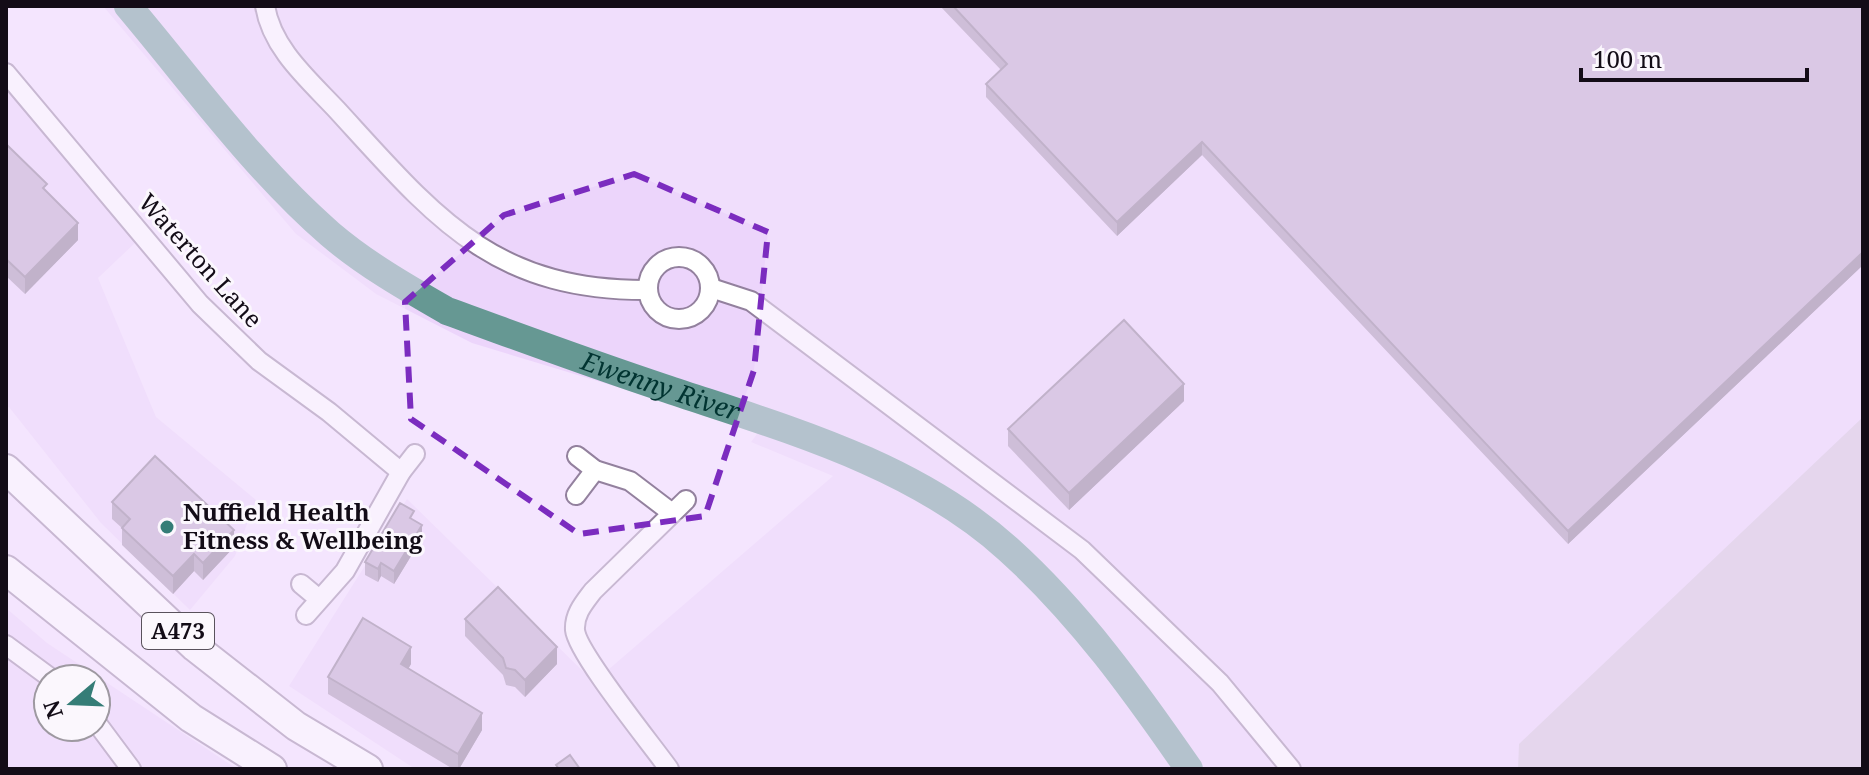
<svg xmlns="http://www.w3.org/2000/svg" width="1869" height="775" viewBox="0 0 1869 775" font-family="'Noto Serif',serif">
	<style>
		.built { fill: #ecd5fb; fill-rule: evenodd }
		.green { fill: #d2c4da }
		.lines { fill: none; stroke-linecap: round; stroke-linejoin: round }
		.river { stroke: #669893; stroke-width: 28 }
		.minor-casing { stroke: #93819e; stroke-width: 22 }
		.primary-casing { stroke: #93819e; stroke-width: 32 }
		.minor { stroke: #fff; stroke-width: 18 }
		.primary { stroke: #fff; stroke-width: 28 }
		.wall { fill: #a18eac }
		.shaded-wall { fill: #83748c }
		.building { fill: #bba5c8; stroke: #83748c; stroke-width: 2 }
		.marked { fill: none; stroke: #7b2cbf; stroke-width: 6; stroke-dasharray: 16 10; stroke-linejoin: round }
		.poi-dot { fill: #357d77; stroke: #fbf7fd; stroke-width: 3 }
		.labels { text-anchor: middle; stroke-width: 6; stroke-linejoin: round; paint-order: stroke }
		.shield { fill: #fbf7fd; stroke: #59525c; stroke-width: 2 }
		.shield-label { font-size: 22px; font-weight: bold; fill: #130c17 }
		.street-label { font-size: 24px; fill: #130c17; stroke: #fbf7fd }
		.poi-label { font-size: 24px; font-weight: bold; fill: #130c17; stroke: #fbf7fd; text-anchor: start }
		.water-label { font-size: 26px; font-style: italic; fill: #013431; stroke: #fbf7fd }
	</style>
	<rect width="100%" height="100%" fill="#f4e5fe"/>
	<!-- built -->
	<g class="built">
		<path d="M103,6H1863V769H415L289,686L407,499L594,682L833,476L751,442L760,430L472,343L376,294L296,234Z"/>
		<path d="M6,89L138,240L98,278L156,417L256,500L235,556L190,610L101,523L9,407L6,408Z"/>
		<path d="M6,608L47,643L237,769H6ZM48,679H96V727H48Z"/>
	</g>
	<!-- green -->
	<path class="green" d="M1863,417V769H1518L1519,744Z"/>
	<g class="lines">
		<!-- river -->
		<path class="river" id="s1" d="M128,6C193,83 254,168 330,234C365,264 407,288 447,311C519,337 591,364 664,388C783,428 913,463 1008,549C1080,614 1135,691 1189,769"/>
		<!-- minor casing -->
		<g class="minor-casing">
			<g id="minor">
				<path d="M265,6C272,49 309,80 337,110C434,216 492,291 648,290"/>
				<path d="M6,73L200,304L259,361L329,412L401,472"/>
				<circle cx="679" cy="288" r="31"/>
				<path d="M711,288L751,301L1082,550L1220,683L1291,769"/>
				<path d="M577,456L595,470L630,481L672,513"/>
				<path d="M576,495L595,470"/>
				<path d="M301,584L319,599"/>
				<path d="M306,615L345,571L401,472L415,454"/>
				<path d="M6,645L52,679"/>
				<path d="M96,722L131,769"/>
				<path d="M669,769C652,745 577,653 575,630C574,614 584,603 593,591L686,500"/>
			</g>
		</g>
		<!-- primary casing -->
		<g class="primary-casing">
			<g id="primary">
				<path d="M6,469L195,647L296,726L368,769"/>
				<path d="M6,570L191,718L272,769"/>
			</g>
		</g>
		<!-- minor -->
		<use href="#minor" class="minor"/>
		<!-- primary -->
		<use href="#primary" class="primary"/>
	</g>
	<!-- wall -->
	<g class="wall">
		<path d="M940,6H1863V265L1568,544L1202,155L1117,236L986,97V84L1001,70Z"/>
		<path d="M6,144L47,192L78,240L25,294L6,276Z"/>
		<path d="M1184,401L1069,510L1008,446V429Z"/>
		<path d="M112,502L234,547L203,580L194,571L173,594L122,545V528L112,519Z"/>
		<path d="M414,521L422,538L394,584L381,576L378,582L365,575V562Z"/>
		<path d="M465,619L557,664L525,697L515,687L506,685L503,675L465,636Z"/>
		<path d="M411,664L408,669L482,730L459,769H453L328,694V677Z"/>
	</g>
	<!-- shaded-wall -->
	<g class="shaded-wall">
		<path d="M1202,142V155L1117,236V222Z"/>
		<path d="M78,223V240L25,294V277Z"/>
		<path d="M1863,252V265L1568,544V531Z"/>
		<path d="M1184,384V401L1069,510V493Z"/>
		<path d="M422,525V538L394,584V571Z"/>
		<path d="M234,530V547L203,580V563Z"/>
		<path d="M194,554V571L173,594V576Z"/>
		<path d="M381,563V576L378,582V569Z"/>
		<path d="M411,647V664L401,681V664Z"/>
		<path d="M557,647V664L525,697V680Z"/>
		<path d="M482,713V730L459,769H458V754Z"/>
	</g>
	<!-- building -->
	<g class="building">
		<path d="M953,6H1863V252L1568,531L1202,142L1117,222L986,84L1007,64Z"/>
		<path d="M6,144L47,184L43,188L78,223L25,277L6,259Z"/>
		<path d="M1124,320L1184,384L1069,493L1008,429Z"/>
		<path d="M155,456L234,530L203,563L194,554L173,576L122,528L130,519L112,502Z"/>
		<path d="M400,503L414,511L410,518L422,525L394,571L381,563L378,569L365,562Z"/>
		<path d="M498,587L557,647L525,680L515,670L506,668L503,658L465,619Z"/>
		<path d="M363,618L411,647L401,664L482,713L458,754L328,677Z"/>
		<path d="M570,755L580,769H559L556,765Z"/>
	</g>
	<!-- marked area -->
	<path d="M0 0H1869V775H0ZM634,174L768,232L754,370L705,516L579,534L411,419L405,302L504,215Z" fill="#f4e5fe" fill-opacity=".55" fill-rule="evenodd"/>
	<path class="marked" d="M634,174L768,232L754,370L705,516L579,534L411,419L405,302L504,215Z"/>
	<!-- markers -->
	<circle class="poi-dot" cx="167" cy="527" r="8"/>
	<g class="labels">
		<!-- shield labels -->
		<rect class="shield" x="142" y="613" width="72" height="36" rx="6"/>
		<g class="shield-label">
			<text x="178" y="639">A473</text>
		</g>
		<!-- street labels -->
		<g class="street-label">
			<text transform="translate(200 261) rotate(48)" y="8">Waterton Lane</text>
		</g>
		<!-- poi labels -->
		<g class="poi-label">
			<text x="183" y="521">Nuffield Health<tspan x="183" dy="28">Fitness &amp; Wellbeing</tspan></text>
		</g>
		<!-- water labels -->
		<g class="water-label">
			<text dy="9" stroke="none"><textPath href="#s1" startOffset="672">Ewenny River</textPath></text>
		</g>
	</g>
	<!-- border -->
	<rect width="1869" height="775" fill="none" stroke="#130c17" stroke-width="16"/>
	<!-- north arrow -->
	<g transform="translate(72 703) rotate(251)"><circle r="38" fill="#fbf7fd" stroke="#9e99a1" stroke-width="2"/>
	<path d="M0-6L14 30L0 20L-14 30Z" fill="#357d77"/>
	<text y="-12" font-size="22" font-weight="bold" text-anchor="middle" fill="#130c17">N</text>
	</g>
	<!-- scale -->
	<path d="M1581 68v12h226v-12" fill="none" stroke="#130c17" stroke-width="4"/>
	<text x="1593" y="68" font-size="24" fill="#130c17" stroke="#fbf7fd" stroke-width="6" paint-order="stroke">100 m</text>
</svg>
